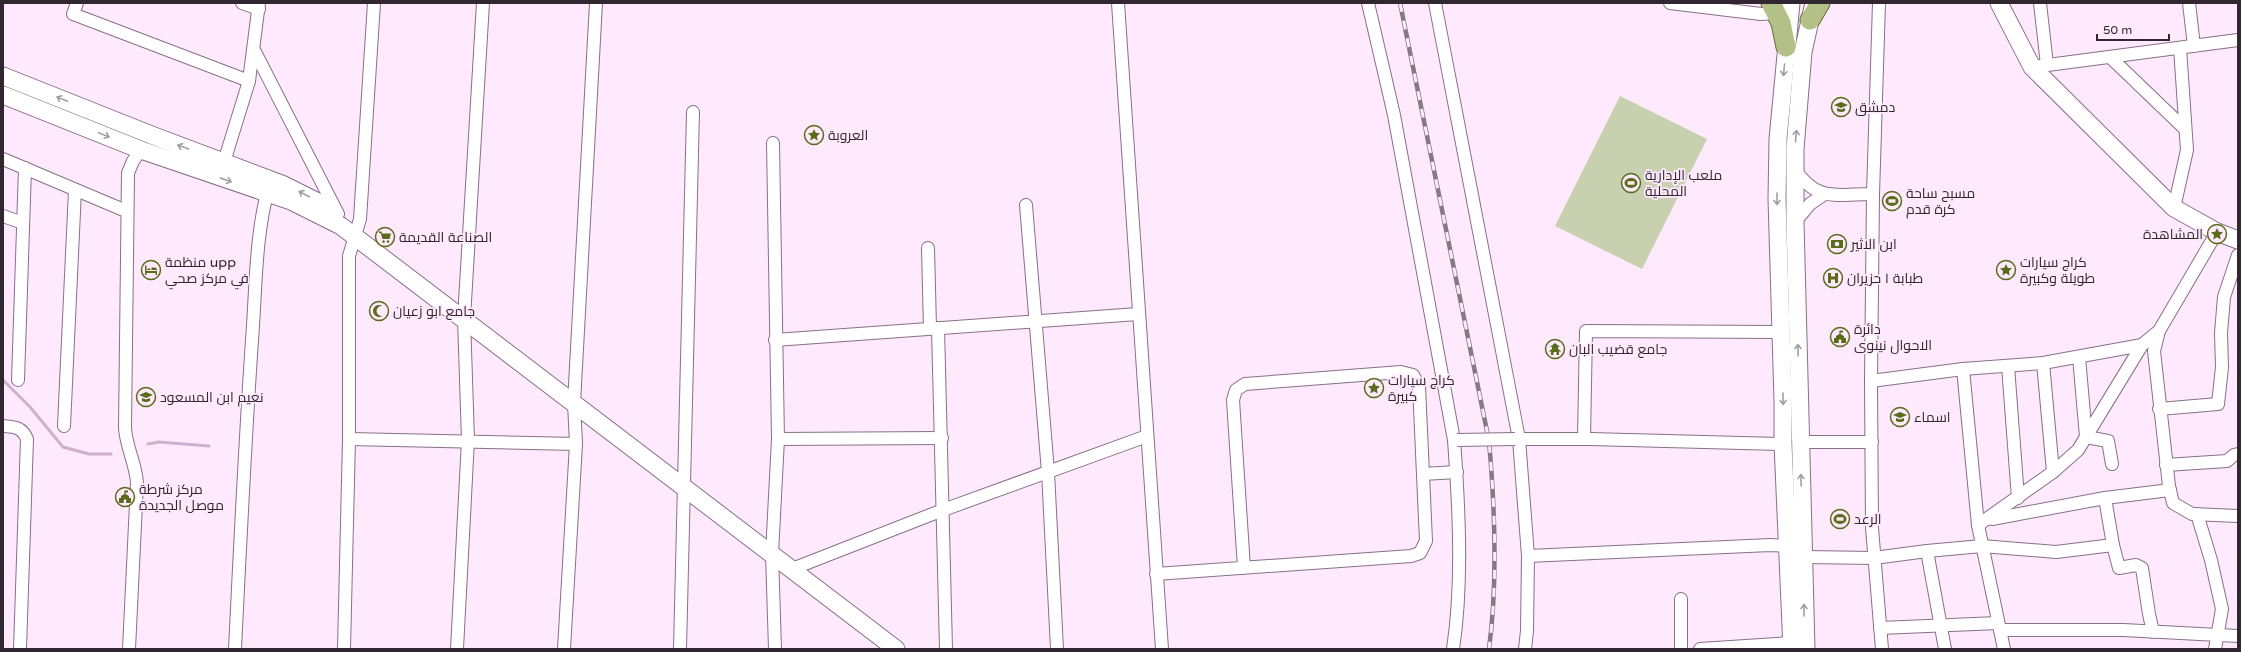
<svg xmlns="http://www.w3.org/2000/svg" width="2241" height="652" viewBox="0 0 2241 652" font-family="'Varela Round',Cairo,sans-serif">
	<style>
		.grass { fill: #c7d1b0 }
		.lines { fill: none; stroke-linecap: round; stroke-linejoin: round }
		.stream { stroke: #ccb2cb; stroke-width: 3 }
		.street-casing { stroke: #887087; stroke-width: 14 }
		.secondary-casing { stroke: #887087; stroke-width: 19 }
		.primary-casing { stroke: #657035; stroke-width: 21 }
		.street { stroke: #fff; stroke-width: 12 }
		.secondary { stroke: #fff; stroke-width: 17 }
		.primary { stroke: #b3c188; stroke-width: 19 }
		.rail-casing { stroke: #867885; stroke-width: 4.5 }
		.rail { stroke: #fee9fd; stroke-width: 3; stroke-dasharray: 9; stroke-linecap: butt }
		.street-bridge-casing { stroke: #887087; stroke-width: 14; stroke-linecap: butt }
		.street-bridge { stroke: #fff; stroke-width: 12 }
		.oneway { stroke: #a29ea2 }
		.labels { text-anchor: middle; stroke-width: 3.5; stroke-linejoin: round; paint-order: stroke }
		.poi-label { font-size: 14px; fill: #312730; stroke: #fee9fd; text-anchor: start }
	</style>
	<rect width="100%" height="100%" fill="#fee9fd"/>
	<!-- grass -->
	<path class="grass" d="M1620,96L1707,139L1642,269L1555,226Z"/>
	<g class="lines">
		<!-- stream -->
		<g class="stream">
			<path d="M3,380L30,407L63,447L89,454H111"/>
			<path d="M148,444L159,442L209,446"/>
		</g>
		<!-- street casing -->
		<g class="street-casing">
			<g id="street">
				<path d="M77,3L73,14L249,81"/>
				<path d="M242,3L259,9"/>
				<path d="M1118,3L1162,649"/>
				<path d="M1368,3L1394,115L1454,440C1459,507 1463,583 1453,649"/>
				<path d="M1435,3L1519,439L1528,556L1527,631L1525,649"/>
				<path d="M1670,3L1761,14L1777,13"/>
				<path d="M1879,3L1873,194L1871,381L1872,528L1882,649"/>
				<path d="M2040,3L2047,65"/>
				<path d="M2189,3L2194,46"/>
				<path d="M254,50L338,214"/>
				<path d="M2110,57L2185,129"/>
				<path d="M2032,67L2238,40"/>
				<path d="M773,143L778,439L772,554L775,649"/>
				<path d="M3,159L126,211"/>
				<path d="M224,162L249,81L259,3"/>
				<path d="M1794,168C1817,203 1836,194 1873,194"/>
				<path d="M1026,205L1048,472L1057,649"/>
				<path d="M2174,208L2187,150L2180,48"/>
				<path d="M3,216L23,223"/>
				<path d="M1795,222L1810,204L1823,195"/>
				<path d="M928,248L930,328"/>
				<path d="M938,328L946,649"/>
				<path d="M2159,331L2154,351L2169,486L2173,503L2192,514L2238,516"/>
				<path d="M775,340L1138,314"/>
				<path d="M2079,357L2086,437L2108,441L2112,464"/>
				<path d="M2043,363L2053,472"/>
				<path d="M2008,366L2018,498"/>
				<path d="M1963,369L1978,525L2004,649"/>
				<path d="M18,380L25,168"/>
				<path d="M1871,381L1963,369L2043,363L2142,345"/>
				<path d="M2159,409L2218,404L2222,367L2221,333L2224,297L2238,255"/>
				<path d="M3,426C15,427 22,427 27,439L20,649"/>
				<path d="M64,426L75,190"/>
				<path d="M349,439L576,444"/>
				<path d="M778,439L942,438"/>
				<path d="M1515,439H1590L1783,444"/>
				<path d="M1584,439L1586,331L1781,332"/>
				<path d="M1800,442H1872"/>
				<path d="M2166,465L2227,461L2234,455L2238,454"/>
				<path d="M1423,474L1457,472"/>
				<path d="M2197,514L2211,560L2222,609L2215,649"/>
				<path d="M1992,519L2105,498"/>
				<path d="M1978,525L2053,472L2078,450L2142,345L2159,331L2217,232"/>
				<path d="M2113,545L2119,568L2136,565L2142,568L2149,614L2153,632"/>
				<path d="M1927,551L1982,546L2056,552L2113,545L2105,498L2170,490"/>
				<path d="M1528,556L1770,545L1788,546"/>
				<path d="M1804,557L1874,558L1927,551L1945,649"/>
				<path d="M792,569L943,510L1147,436"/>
				<path d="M1156,574L1411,556L1420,553L1426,541L1419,386L1413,375L1401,372L1245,384L1236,390L1233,400L1244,568"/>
				<path d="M1681,599V649"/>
				<path d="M1880,628L1998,623"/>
				<path d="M2000,630H2123L2238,636"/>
				<path d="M129,649L137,483C136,464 126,447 125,428L128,173L133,161L141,150"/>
				<path d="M235,649C240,546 245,443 252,340C256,289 255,235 269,186"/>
				<path d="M344,649L349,439V256L360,219L374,3"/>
				<path d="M457,649L468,440L464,318L483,3"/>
				<path d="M564,649L576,444L574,403L596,3"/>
				<path d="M680,649L693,112"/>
				<path d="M1700,649L1791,643"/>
			</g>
		</g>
		<!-- secondary casing -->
		<g class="secondary-casing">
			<g id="secondary">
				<path d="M1791,3L1778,139L1777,199L1783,401V444L1792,649"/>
				<path d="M1999,3L2032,67L2174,208L2217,232L2238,240"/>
				<path d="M3,76L154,136L284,185L326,206"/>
				<path d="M3,95L141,150L291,201L341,226L896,649"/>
				<path d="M1806,649L1795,222V149L1803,52L1813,7"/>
			</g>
		</g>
		<!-- primary casing -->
		<g class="primary-casing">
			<g id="primary">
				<path d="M1771,3L1781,23L1786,47"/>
				<path d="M1810,20L1820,3"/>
			</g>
		</g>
		<!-- street -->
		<use href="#street" class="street"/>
		<!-- secondary -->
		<use href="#secondary" class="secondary"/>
		<!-- primary -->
		<use href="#primary" class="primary"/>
		<!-- rail casing -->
		<g class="rail-casing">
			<path id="rail" d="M1400,3L1489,441C1495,509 1498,581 1489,649"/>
		</g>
		<!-- rail -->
		<use href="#rail" class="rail"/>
		<!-- street-bridge casing -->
		<g class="street-bridge-casing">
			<path id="street-bridge" d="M1457,440L1515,439"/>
		</g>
		<!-- street-bridge -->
		<use href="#street-bridge" class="street-bridge"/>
	</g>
	<!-- one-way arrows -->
	<defs><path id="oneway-shaft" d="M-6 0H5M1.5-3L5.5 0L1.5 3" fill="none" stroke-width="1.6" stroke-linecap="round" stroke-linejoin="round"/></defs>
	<g class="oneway">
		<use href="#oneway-shaft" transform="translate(1784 70) rotate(95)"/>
		<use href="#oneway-shaft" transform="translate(62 99) rotate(-158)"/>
		<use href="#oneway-shaft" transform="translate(104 135) rotate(22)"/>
		<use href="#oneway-shaft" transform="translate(1796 136) rotate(-85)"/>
		<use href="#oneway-shaft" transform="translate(183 147) rotate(-160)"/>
		<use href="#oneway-shaft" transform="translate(226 180) rotate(19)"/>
		<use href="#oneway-shaft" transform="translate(304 194) rotate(-153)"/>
		<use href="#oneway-shaft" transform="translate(1777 199) rotate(90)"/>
		<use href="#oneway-shaft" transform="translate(1798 350) rotate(-91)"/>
		<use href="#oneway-shaft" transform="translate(1783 399) rotate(89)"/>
		<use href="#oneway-shaft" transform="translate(1801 480) rotate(-92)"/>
		<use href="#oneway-shaft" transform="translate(1804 610) rotate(-91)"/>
	</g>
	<!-- icons -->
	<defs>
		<g id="school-ring" transform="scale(1)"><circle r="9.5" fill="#fee9fd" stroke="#596c19" stroke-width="1.5"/><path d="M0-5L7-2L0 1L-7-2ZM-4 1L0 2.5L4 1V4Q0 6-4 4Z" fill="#596c19"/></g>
		<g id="sight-ring" transform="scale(1)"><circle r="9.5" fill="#fee9fd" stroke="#596c19" stroke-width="1.5"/><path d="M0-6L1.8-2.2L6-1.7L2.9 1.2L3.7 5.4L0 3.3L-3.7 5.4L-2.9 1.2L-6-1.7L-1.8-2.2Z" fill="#596c19"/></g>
		<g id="stadium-ring" transform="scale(1)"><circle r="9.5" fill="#fee9fd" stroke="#596c19" stroke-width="1.5"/><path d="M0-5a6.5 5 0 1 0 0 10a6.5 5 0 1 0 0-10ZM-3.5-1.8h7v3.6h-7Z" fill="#596c19"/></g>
		<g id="supermarket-ring" transform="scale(1)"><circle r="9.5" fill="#fee9fd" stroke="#596c19" stroke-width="1.5"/><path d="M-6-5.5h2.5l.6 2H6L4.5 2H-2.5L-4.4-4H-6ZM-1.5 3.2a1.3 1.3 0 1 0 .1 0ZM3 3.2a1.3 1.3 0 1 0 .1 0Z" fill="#596c19"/></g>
		<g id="bank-ring" transform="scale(1)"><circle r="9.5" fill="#fee9fd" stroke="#596c19" stroke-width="1.5"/><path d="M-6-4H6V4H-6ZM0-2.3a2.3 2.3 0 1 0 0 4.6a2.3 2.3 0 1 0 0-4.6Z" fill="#596c19"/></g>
		<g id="hotel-ring" transform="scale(1)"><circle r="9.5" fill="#fee9fd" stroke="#596c19" stroke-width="1.5"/><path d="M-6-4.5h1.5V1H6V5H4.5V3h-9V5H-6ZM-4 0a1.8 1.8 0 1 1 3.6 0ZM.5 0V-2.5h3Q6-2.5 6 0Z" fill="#596c19"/></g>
		<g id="hospital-ring" transform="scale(1)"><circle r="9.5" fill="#fee9fd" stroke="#596c19" stroke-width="1.5"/><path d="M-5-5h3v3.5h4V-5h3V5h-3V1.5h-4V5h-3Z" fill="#596c19"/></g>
		<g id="mosque-ring" transform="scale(1)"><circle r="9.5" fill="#fee9fd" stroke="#596c19" stroke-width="1.5"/><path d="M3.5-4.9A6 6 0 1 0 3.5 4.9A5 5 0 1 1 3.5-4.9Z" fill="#596c19"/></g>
		<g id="civic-ring" transform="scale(1)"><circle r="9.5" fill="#fee9fd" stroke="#596c19" stroke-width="1.5"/><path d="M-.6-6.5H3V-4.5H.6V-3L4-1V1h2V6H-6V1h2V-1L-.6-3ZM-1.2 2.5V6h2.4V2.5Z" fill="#596c19"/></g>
		<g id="temple-ring" transform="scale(1)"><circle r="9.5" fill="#fee9fd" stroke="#596c19" stroke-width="1.5"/><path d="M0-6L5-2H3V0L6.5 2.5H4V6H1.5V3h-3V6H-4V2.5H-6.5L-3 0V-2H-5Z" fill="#596c19"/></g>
	</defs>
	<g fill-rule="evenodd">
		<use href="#school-ring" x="1841" y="107"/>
		<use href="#sight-ring" x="814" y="135"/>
		<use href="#stadium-ring" x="1631" y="183"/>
		<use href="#stadium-ring" x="1892" y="201"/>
		<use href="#sight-ring" x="2217" y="234"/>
		<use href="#supermarket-ring" x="385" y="237"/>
		<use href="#bank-ring" x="1837" y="244"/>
		<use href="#hotel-ring" x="151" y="270"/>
		<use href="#sight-ring" x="2006" y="270"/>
		<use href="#hospital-ring" x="1833" y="278"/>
		<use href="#mosque-ring" x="379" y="311"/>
		<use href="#civic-ring" x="1840" y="337"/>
		<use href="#temple-ring" x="1555" y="349"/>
		<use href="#sight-ring" x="1374" y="388"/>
		<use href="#school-ring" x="146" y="397"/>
		<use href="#school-ring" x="1900" y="417"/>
		<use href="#civic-ring" x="125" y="497"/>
		<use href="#stadium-ring" x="1840" y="519"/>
	</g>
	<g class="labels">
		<!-- poi labels -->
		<g class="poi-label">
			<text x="1855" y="112">دمشق</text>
			<text x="828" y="140">العروبة</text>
			<text x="1645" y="180">ملعب الإدارية<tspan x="1645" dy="16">المحلية</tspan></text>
			<text x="1906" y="198">مسبح ساحة<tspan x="1906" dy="16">كرة قدم</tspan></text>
			<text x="2203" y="239" text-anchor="end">المشاهدة</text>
			<text x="399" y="242">الصناعة القديمة</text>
			<text x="1851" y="249">ابن الاثير</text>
			<text x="165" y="267">منظمة upp<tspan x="165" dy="16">في مركز صحي</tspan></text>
			<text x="2020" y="267">كراج سيارات<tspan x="2020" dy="16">طويلة وكبيرة</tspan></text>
			<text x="1847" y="283">طبابة ١ حزيران</text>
			<text x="393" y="316">جامع ابو زعیان</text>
			<text x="1854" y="334">دائرة<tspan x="1854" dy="16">الاحوال نينوى</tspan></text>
			<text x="1569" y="354">جامع قضيب البان</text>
			<text x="1388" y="385">كراج سيارات<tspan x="1388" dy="16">كبيرة</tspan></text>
			<text x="160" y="402">نعيم ابن المسعود</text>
			<text x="1914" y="422">اسماء</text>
			<text x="139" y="494">مركز شرطة<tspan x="139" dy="16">موصل الجديدة</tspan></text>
			<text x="1854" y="524">الرعد</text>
		</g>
	</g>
	<!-- border -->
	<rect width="2241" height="652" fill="none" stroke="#312730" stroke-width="8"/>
	<!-- scale -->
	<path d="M2097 34v6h72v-6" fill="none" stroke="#312730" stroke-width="2"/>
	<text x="2103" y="34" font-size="12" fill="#312730" stroke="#fee9fd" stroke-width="3" paint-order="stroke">50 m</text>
</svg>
